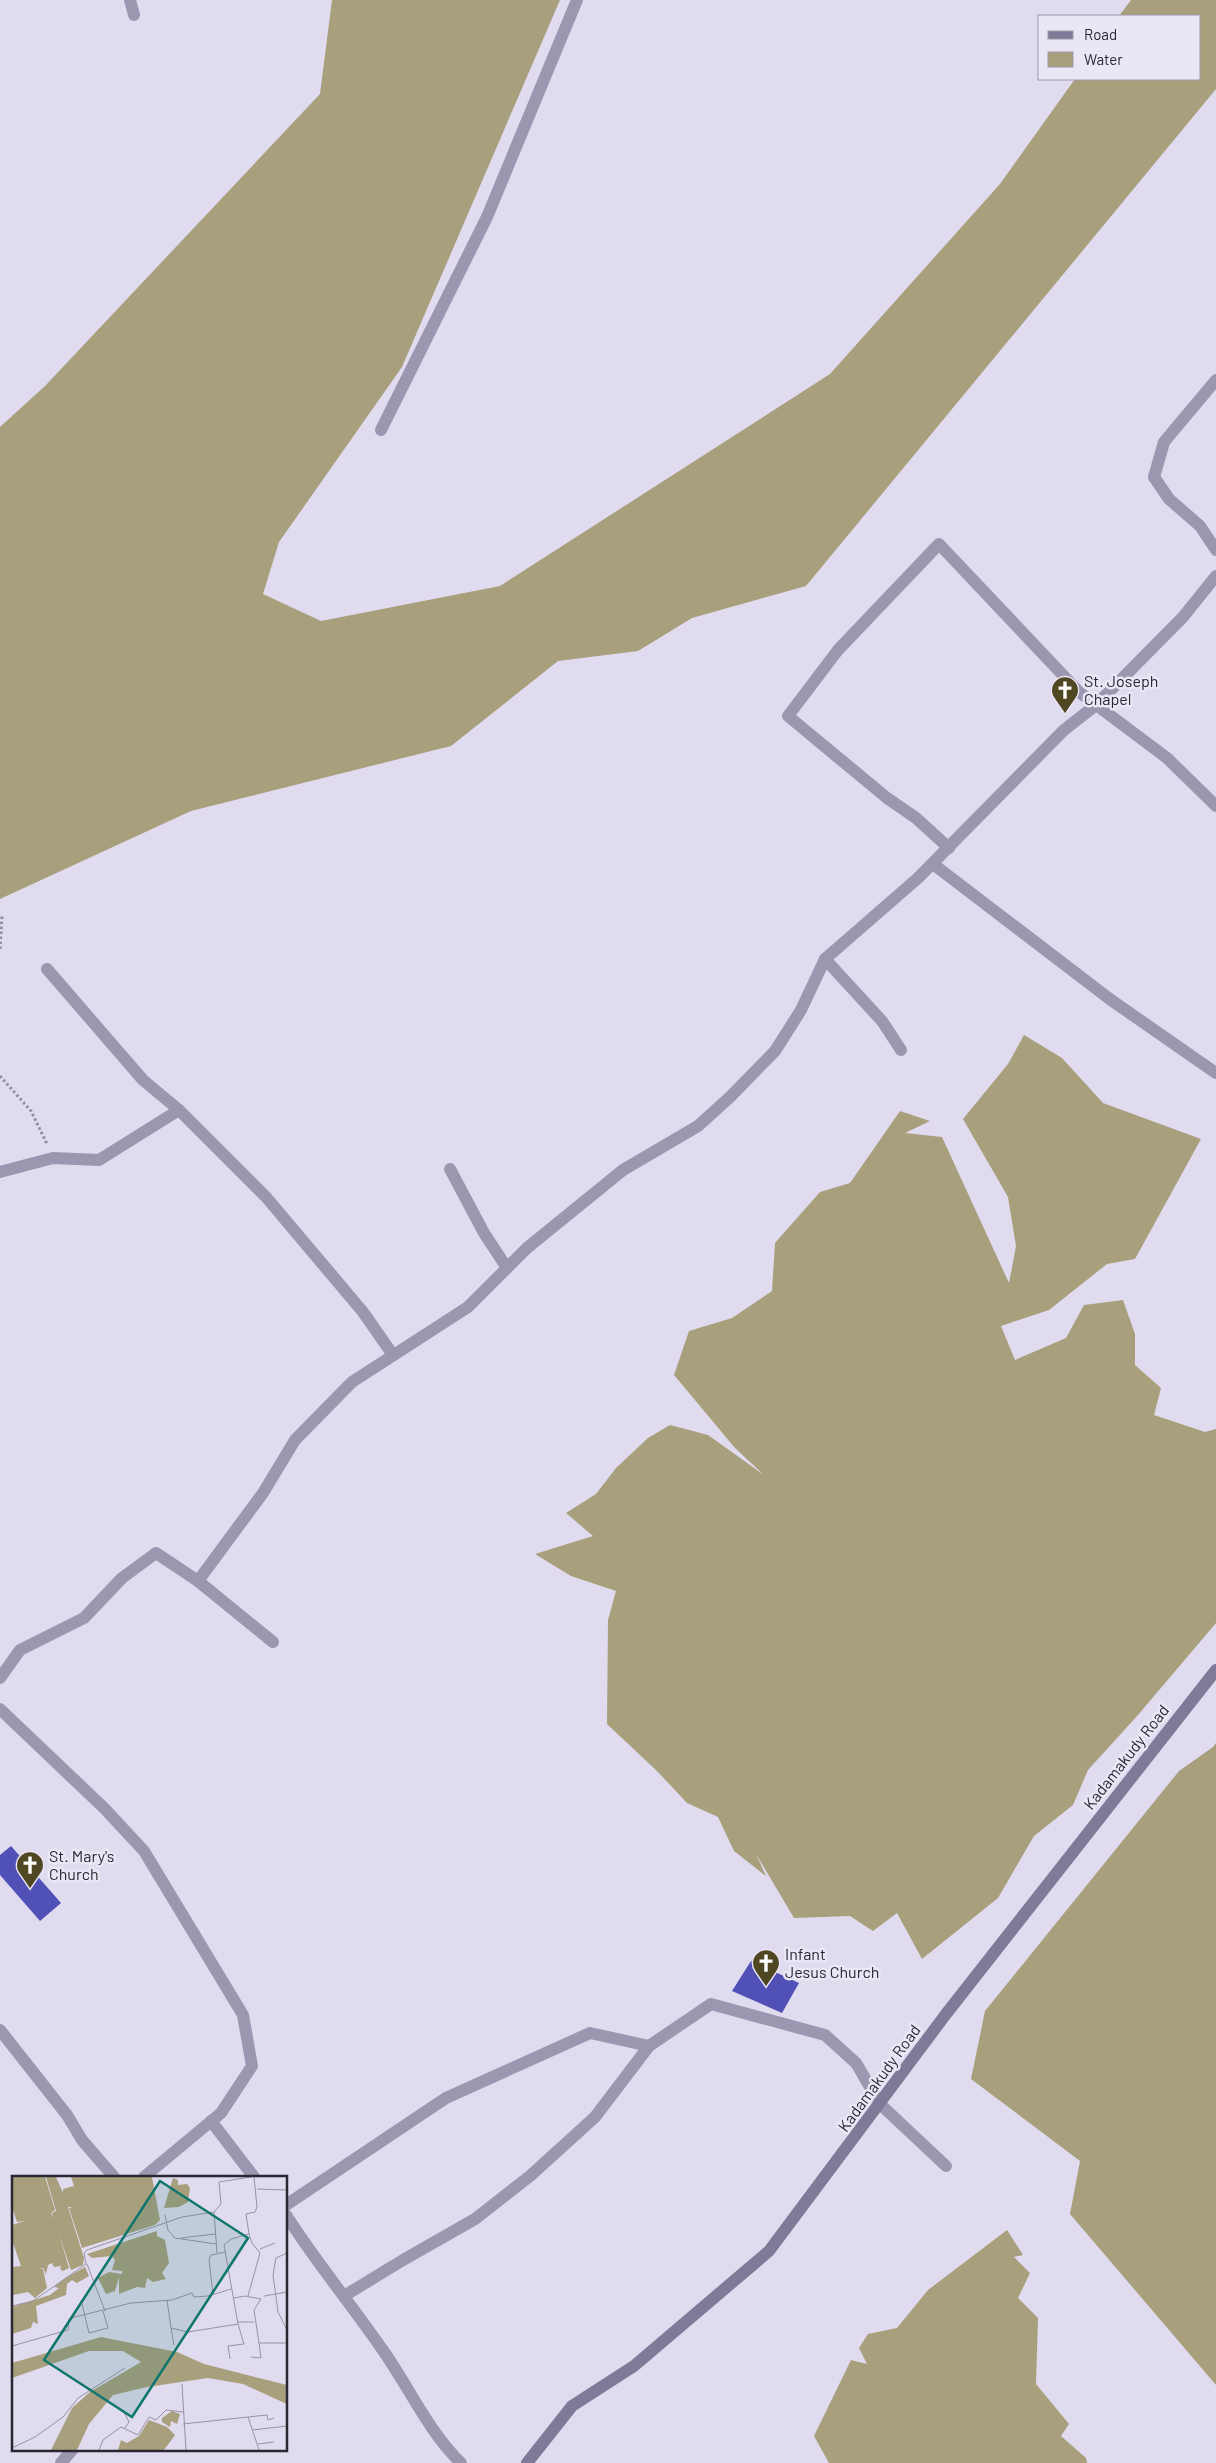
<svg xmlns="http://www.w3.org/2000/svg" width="1216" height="2463" viewBox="0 0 1216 2463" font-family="Barlow,sans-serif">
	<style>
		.water { fill: #a89f7d }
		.building { fill: #5150b7 }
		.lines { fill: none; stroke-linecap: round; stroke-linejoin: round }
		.path { stroke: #918da8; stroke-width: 3; stroke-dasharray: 2.5 2.5; stroke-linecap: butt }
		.street { stroke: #9c96b0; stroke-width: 12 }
		.secondary { stroke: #7e7a98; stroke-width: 12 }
		.labels { text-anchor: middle; stroke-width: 5; stroke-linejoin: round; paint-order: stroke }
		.poi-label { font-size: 16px; fill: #282732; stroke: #ebe6f6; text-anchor: start }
		.street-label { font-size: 16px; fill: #282732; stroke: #ebe6f6 }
		.inset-road { fill: none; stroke: #9693a3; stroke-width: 1 }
		.view { fill: #0f766e; fill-opacity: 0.15; stroke: #0f766e; stroke-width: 2.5 }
		.inset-edge { fill: none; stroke: #282732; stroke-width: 2.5 }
	</style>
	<rect width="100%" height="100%" fill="#e0dbee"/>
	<!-- water -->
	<g class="water">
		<path d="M332,0H560L402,367L279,542L263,594L321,621L500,586L830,374L1000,184L1075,79H1200V16H1119L1131,0H1216V89L806,586L692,618L638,651L558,661L451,746L191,811L0,899V427L45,386L320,94Z"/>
		<path d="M1024,1035L1062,1058L1103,1103L1201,1139L1135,1259L1107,1264L1049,1310L1001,1326L1015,1360L1066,1338L1084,1305L1123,1300L1135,1334V1365L1161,1388L1154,1415L1205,1432L1216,1429V1623L1138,1715L1088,1770L1073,1805L1034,1836L998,1898L922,1959L897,1913L873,1931L850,1916L794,1918L756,1854L766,1876L734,1851L718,1817L687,1803L658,1772L607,1724L608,1620L616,1591L571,1576L535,1554L593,1536L566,1513L596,1494L616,1468L648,1438L670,1425L708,1435L764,1475L735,1448L674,1375L689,1331L732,1318L772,1291L775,1243L820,1192L850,1183L900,1111L930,1121L905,1133L942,1137L1009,1283L1016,1246L1008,1197L963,1119L1008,1064Z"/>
		<path d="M1216,1743V2385L1070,2214L1080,2161L971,2079L985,2011L1179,1771L1213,1747Z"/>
		<path d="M1007,2230L1023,2255L1014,2257L1030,2273L1018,2298L1038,2318L1036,2384L1069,2424L1061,2436L1086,2458L1087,2463H829L814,2436L851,2360L867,2364L859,2348L868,2334L897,2328L928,2290Z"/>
	</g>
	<!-- building -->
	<g class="building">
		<path d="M11,1846L61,1903L40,1921L0,1875V1855Z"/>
		<path d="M751,1961L799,1983L782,2013L732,1991Z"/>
	</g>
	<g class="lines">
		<!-- path -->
		<g class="path">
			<path d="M0,949L2,916"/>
			<path d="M0,1076L31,1111L47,1144"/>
		</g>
		<!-- street -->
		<g class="street">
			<path d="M130,0L134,15"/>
			<path d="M1216,380L1164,442L1154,477L1169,499L1200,526L1216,550"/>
			<path d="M381,430L487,217L577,0"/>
			<path d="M949,848L916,818L887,798L788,716L838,650L939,544L1079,692L1167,758L1216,806"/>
			<path d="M933,864L1111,1000L1216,1073"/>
			<path d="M825,959L882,1021L901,1050"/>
			<path d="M47,969L143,1080L179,1110"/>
			<path d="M450,1169L484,1233L507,1268"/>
			<path d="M0,1172L53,1158L99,1160L179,1110L266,1197L363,1312L393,1355"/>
			<path d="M198,1581L273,1642"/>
			<path d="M0,1678L20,1650L84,1618L122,1578L156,1553L198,1581L263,1493L295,1440L352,1382L468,1307L527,1248L623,1170L698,1126L730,1097L775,1051L801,1010L825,959L918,878L1064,730L1096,705L1183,617L1216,576"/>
			<path d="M0,1709L105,1809L144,1851L243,2015L252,2066L221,2113L144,2177"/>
			<path d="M0,2030L67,2115L82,2140L114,2177"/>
			<path d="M211,2121L254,2177"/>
			<path d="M286,2205L446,2098L590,2033L649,2046L711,2004L825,2035L856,2063L880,2104L946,2166"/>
			<path d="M286,2215C316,2262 351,2304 382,2349C409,2387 428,2431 461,2463"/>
			<path d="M344,2296L403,2260L475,2219L530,2176L595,2117L649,2046"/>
			<path d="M61,2463L73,2449"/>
		</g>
		<!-- secondary -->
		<path class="secondary" d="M527,2463L572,2406L634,2366L769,2251L946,2014L1216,1670"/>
	</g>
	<!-- icons -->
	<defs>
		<g id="church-pin" transform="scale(1.4375)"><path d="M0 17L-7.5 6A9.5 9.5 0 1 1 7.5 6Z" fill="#4f4722" stroke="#ebe6f6"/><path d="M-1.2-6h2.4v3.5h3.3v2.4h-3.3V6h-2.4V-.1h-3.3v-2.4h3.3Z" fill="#fff"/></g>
	</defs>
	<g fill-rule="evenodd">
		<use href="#church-pin" x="1065" y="690"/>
		<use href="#church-pin" x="30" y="1865"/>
		<use href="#church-pin" x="766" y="1963"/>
	</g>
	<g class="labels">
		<!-- poi labels -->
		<g class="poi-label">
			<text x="1084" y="687">St. Joseph<tspan x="1084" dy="18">Chapel</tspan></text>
			<text x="49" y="1862">St. Mary's<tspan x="49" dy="18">Church</tspan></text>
			<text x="785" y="1960">Infant<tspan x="785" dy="18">Jesus Church</tspan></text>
		</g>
		<!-- street labels -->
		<g class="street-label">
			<text transform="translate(1126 1757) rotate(-52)" y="6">Kadamakudy Road</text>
			<text transform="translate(879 2078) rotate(-54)" y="6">Kadamakudy Road</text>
		</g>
	</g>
	<!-- overview -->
	<g transform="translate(12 2176)">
		<rect width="275" height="275" fill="#e0dbee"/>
		<path d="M0,1H33L43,34L39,37L42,43L40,37L44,35L34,1H44L51,17V13L62,10L59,1H140L148,44L143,49L70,72L57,32L61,31H56L72,82L71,89L59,94L47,58L57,92L51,95L48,93L49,90L42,91L40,87L36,89L34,98L31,92L27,93H31L35,112L23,122L16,116L1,119L0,91L9,90L0,64V34V49L13,45L5,46L0,31ZM161,2L166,4V9L175,8L178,12L176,26L167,31L152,32ZM145,55V60L153,64L157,87L150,97L154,103L141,106L135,102L133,112L125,111L107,118V101L103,115L94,118L86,102L97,96L110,98V95L100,94L103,84L100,80L80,82L75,78ZM73,91L77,100L65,107L60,104L55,108L54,119L24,130L26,148L21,146L19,152L0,158V131L38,119L47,112L42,111L52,103ZM89,161L165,176L192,188L275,209V228L231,208L196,202L135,211L101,219L77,248L65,274H39L60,232L78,216L129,186L111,175H77L0,202V187ZM160,235L168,238L165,248L159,245L158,251L150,246V242ZM137,244L155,251L163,259L152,274H106L109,264L115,267L127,260Z" fill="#a89f7d"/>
		<path class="inset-road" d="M245,13L275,14M202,36L205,77M153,39L156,54L163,62L204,68M169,62L203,58M248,73L263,67M275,77L264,82L261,99L266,136L275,154M75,88L93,135M201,119L197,83L199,79L214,76M236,120L248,77L240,67L237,58M252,120L275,116M222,122L233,120L249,123L242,134L247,167H275M69,124L77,157L96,152L91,135M155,124L159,152L176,156L226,148L212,69L219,63L237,58L234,38L243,36L245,31L242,1M0,130L21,125L74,88L72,77L75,74L170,41L202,36L209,28L207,6L239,1M226,146H242M159,152L162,169M0,170L56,154L57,143L63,141L119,127L160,124L180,117L182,121L196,120L219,113M239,181L249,182L247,167M218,183L216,170L232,168L226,148M170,208L174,274M111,234L117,246L113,252M236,241L255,239L256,244L262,242M171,248L236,241L247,274M240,254L275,250M246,268L262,266M0,272L23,261L51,241L66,222L113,192M87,274L91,264L109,251L126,259L137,241L144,244L154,234L171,236"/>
		<path class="view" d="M148,5L236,62L120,241L32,184Z"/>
		<rect width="275" height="275" class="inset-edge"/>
	</g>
	<!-- legend -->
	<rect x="1038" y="15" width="162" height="65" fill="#ebe6f6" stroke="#9d9aa8"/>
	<rect x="1048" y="31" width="25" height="8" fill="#7e7a98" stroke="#9d9aa8"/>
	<text x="1084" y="40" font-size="15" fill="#282732">Road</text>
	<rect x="1048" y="52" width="25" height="15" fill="#a89f7d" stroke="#9d9aa8"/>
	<text x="1084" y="65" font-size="15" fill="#282732">Water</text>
</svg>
